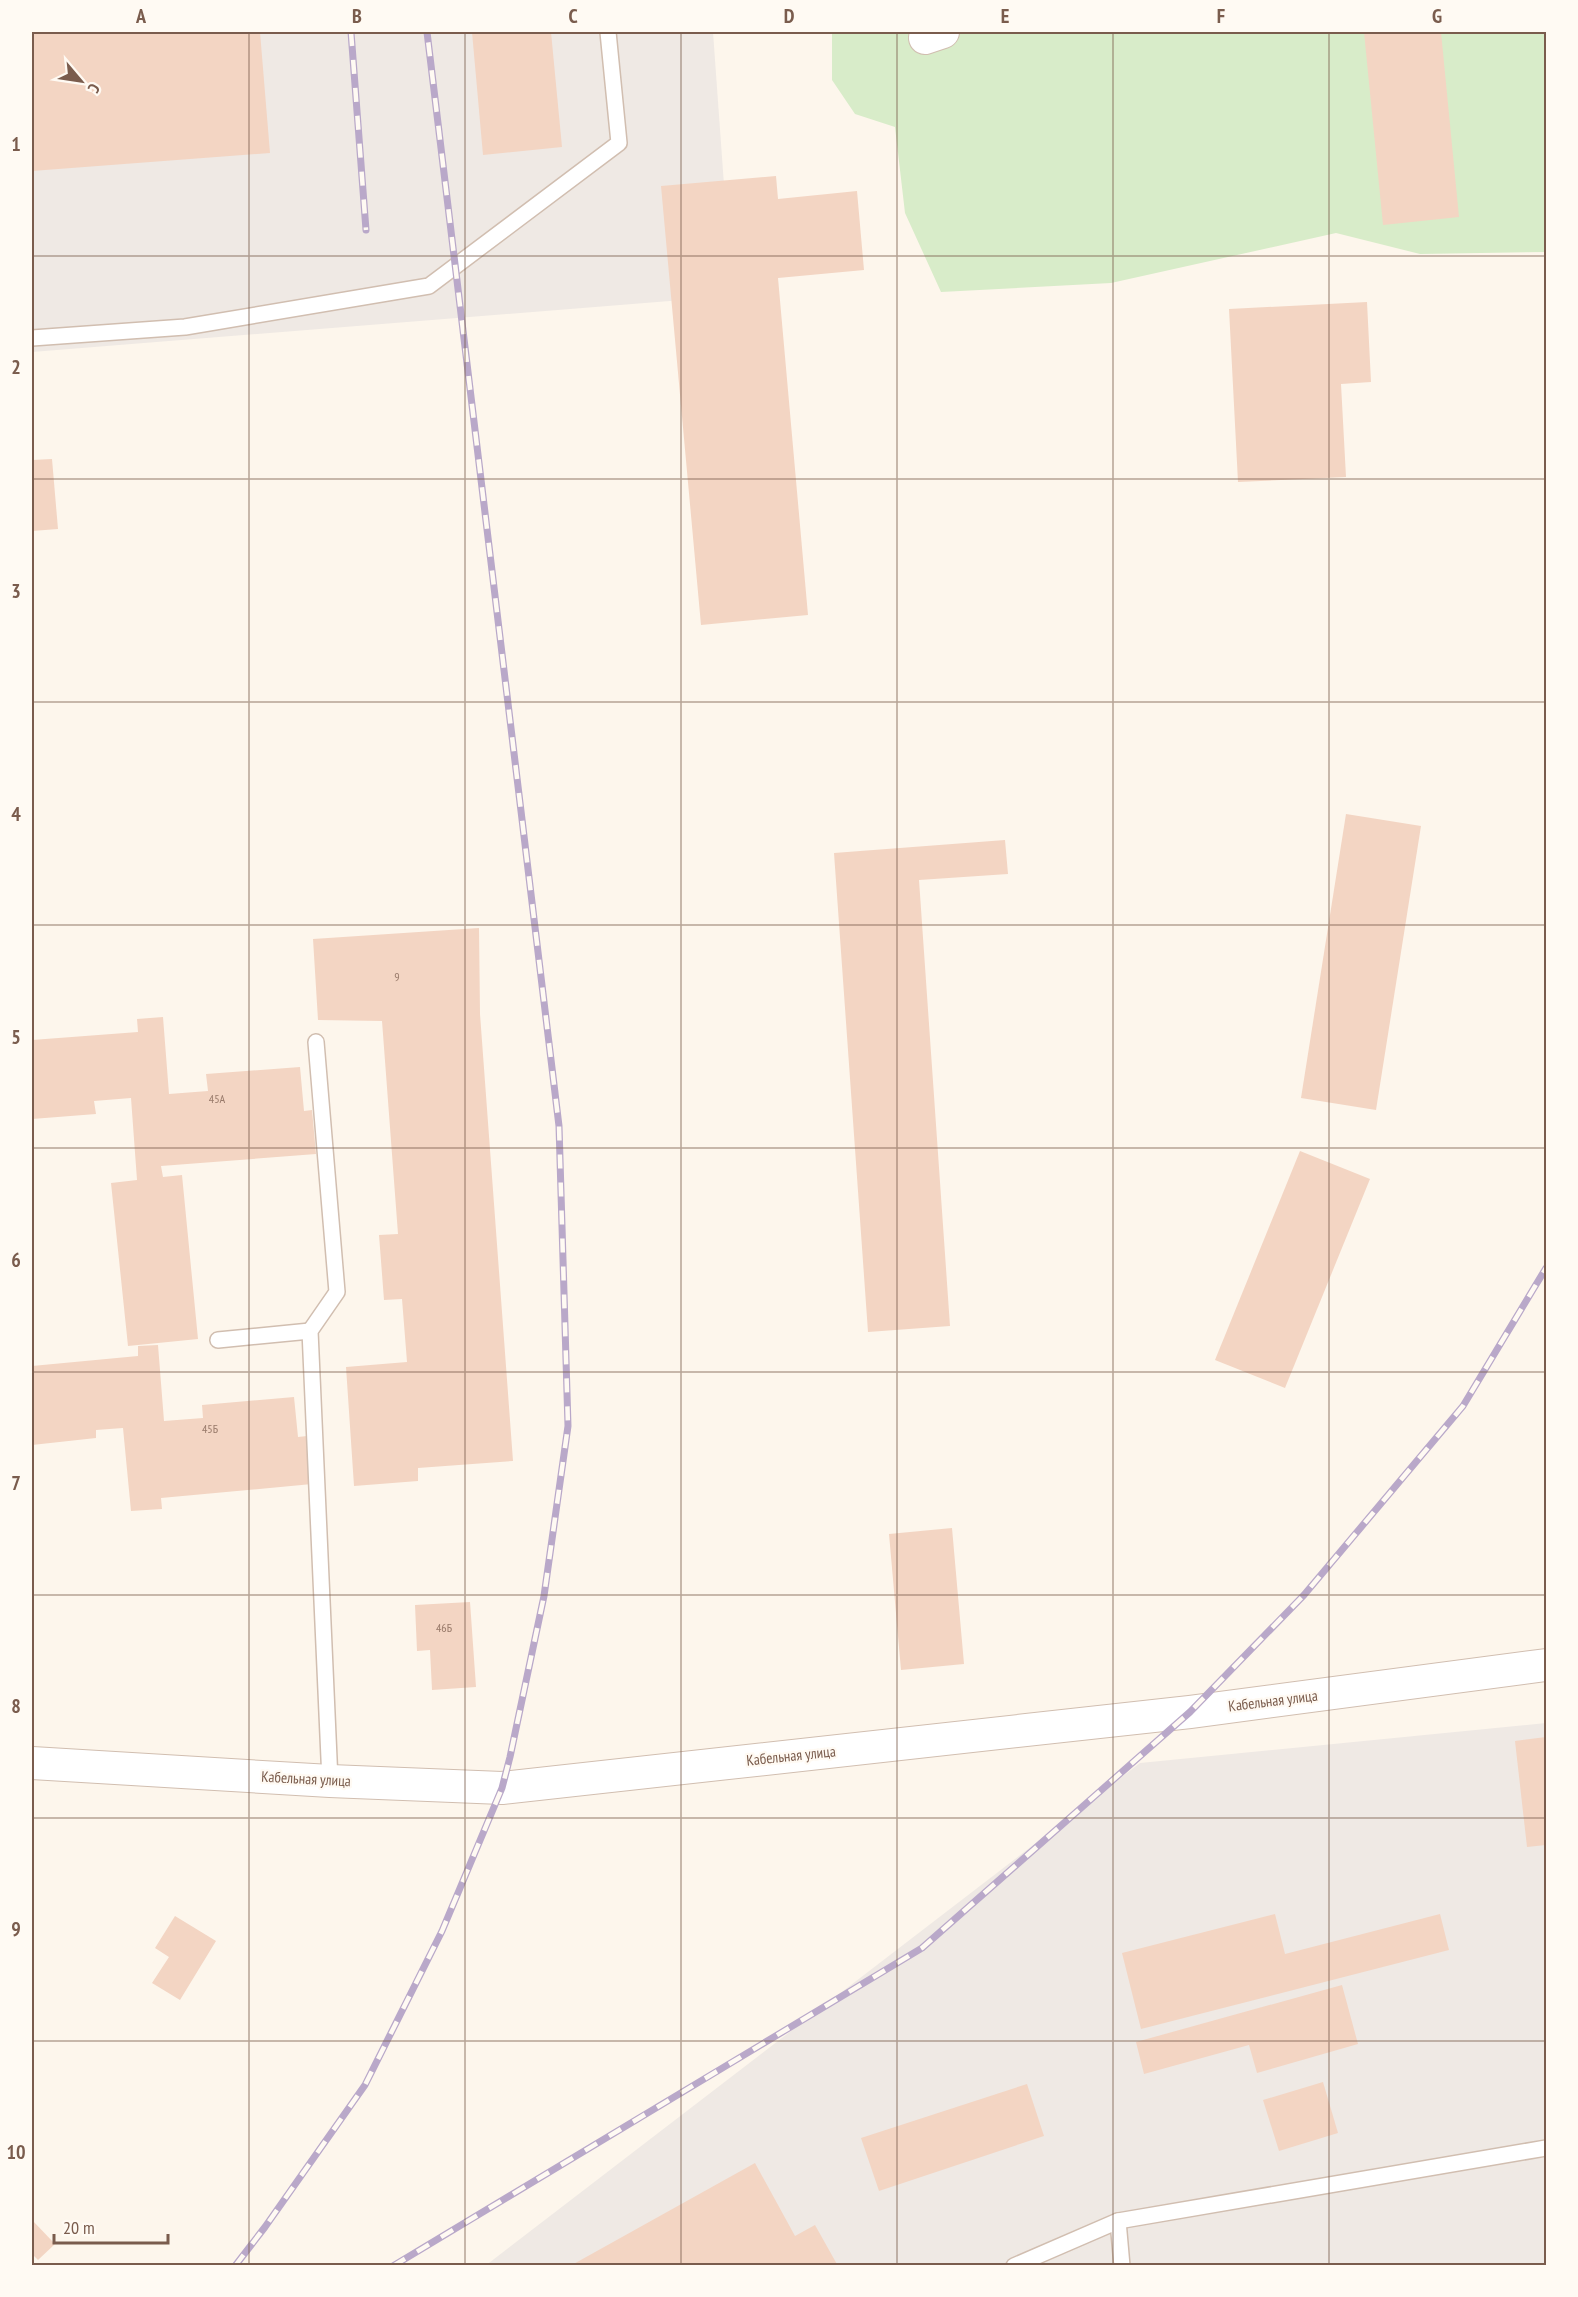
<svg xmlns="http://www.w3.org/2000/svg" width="1578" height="2297" viewBox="0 0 1578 2297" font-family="'PT Sans Narrow',sans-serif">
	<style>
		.industrial { fill: #efe9e4 }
		.garden { fill: #d8ecc9 }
		.building { fill: #f3d5c3 }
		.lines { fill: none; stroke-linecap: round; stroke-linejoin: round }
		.lane-casing { stroke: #d1beb0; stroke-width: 18 }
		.street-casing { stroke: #d1beb0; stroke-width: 34 }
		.lane { stroke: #fff; stroke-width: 15 }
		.street { stroke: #fff; stroke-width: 32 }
		.rail-casing { stroke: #b9a8c9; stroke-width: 7 }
		.rail { stroke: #fffaf3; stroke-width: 4.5; stroke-dasharray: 14; stroke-linecap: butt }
		.grid { fill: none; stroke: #7a5c4d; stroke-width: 1.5; stroke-opacity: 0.55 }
		.labels { text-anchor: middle; stroke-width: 4.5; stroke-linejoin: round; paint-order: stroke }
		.number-label { font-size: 12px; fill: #987a6a }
		.street-label { font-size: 15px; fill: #7a5c4d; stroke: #fffaf3 }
		.neatline { fill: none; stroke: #7a5c4d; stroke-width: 2 }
		.grid-label { font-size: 20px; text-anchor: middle; font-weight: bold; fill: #7a5c4d }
	</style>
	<rect width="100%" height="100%" fill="#fdf6ec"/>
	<!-- industrial -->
	<g class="industrial">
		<path d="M32,32H713L732,296L32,352Z"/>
		<path d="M1546,1723V2265L485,2266L1140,1763Z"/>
	</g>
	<!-- garden -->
	<path class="garden" d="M832,32H1546V252L1420,254L1336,233L1111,283L941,292L905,213L895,127L855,114L832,80Z"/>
	<!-- building -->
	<g class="building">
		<path d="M32,32H260L270,153L32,171Z"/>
		<path d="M472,32H551L562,147L483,155Z"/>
		<path d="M1364,32H1441L1459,217L1383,225Z"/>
		<path d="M776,176L778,199L857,191L864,270L778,278L808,615L701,625L661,186Z"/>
		<path d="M1367,302L1371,382L1341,384L1346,477L1238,482L1229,309Z"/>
		<path d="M52,459L58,529L32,531V460Z"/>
		<path d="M1346,814L1421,826L1376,1110L1301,1098Z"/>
		<path d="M1005,840L1008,874L919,880L950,1326L868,1332L834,853Z"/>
		<path d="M479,928L480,1014L513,1461L418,1468V1481L354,1486L346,1367L407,1362L402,1299L384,1300L379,1235L398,1234L382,1021L318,1020L313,939Z"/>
		<path d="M163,1017L169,1094L208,1091L206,1074L300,1067L304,1111L312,1110L316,1154L161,1166L163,1177L182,1175L198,1339L128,1346L111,1183L137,1180L131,1098L94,1101L96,1114L32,1119V1040L138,1032L137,1019Z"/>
		<path d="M1300,1151L1370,1179L1285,1388L1215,1360Z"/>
		<path d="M158,1345L164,1421L203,1418L202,1405L294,1397L298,1437L307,1436L312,1484L161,1498L162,1509L131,1511L123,1428L96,1430V1438L32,1445V1366L138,1356V1346Z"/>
		<path d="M952,1528L964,1664L901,1670L889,1534Z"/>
		<path d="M470,1602L476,1687L432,1690L430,1650L417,1651L415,1605Z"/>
		<path d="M1546,1737V1845L1527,1847L1515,1741Z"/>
		<path d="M1275,1914L1285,1954L1440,1914L1449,1950L1141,2029L1122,1953Z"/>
		<path d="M175,1916L216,1941L180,2000L152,1983L169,1957L155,1948Z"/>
		<path d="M1342,1985L1358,2044L1257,2073L1249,2045L1144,2074L1136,2042Z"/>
		<path d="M1323,2082L1338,2133L1279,2151L1263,2100Z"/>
		<path d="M1027,2084L1044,2136L879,2191L861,2138Z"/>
		<path d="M755,2163L795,2236L815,2225L838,2266H570Z"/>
		<path d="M32,2220L55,2244L38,2260L32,2254Z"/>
	</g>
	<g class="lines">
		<!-- lane casing -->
		<g class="lane-casing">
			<g id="lane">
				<path d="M32,338L185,327L429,286L619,143L608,32"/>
				<path d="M316,1042L337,1292L310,1331L330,1781"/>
				<path d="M218,1340L310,1331"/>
				<path d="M1118,2221L1122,2266"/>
				<path d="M1014,2266L1118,2221L1546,2148"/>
			</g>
		</g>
		<!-- street casing -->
		<g class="street-casing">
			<g id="street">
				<path d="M925,38L943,32"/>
				<path d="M32,1763L330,1781L502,1788L1190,1712L1546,1665"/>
			</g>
		</g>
		<!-- lane -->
		<use href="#lane" class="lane"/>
		<!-- street -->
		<use href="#street" class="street"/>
		<!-- rail casing -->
		<g class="rail-casing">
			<g id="rail">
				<path d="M351,32L366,230"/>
				<path d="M235,2266L265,2227L365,2085L442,1931L502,1788L510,1757L544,1596L568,1426L559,1126L427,32"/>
				<path d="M393,2266L922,1948L1190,1712L1304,1595L1463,1406L1546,1268"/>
			</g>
		</g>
		<!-- rail -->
		<use href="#rail" class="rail"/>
	</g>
	<!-- grid -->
	<path class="grid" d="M249,32V2266M465,32V2266M681,32V2266M897,32V2266M1113,32V2266M1329,32V2266M32,256H1546M32,479H1546M32,702H1546M32,925H1546M32,1148H1546M32,1372H1546M32,1595H1546M32,1818H1546M32,2041H1546"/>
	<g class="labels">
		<!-- number labels -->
		<g class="number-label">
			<text x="397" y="981">9</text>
			<text x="217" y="1103">45А</text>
			<text x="210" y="1433">45Б</text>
			<text x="444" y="1632">46Б</text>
		</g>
		<!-- street labels -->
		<g class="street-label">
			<text transform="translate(1273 1701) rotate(-7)" y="5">Кабельная улица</text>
			<text transform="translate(791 1756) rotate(-6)" y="5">Кабельная улица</text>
			<text transform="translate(306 1779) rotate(3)" y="5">Кабельная улица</text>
		</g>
	</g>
	<!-- border -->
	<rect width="1578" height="2297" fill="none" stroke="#fffaf3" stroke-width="66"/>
	<!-- north arrow -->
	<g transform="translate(81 81) rotate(119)" stroke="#fffaf3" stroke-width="4.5" paint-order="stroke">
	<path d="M0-4.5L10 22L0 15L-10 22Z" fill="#7a5c4d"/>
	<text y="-9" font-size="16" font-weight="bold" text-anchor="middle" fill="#7a5c4d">С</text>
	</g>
	<!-- scale -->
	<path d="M54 2234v9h114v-9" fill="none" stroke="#7a5c4d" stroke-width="3"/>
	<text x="63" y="2234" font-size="18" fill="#7a5c4d" stroke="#fffaf3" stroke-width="4.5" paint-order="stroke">20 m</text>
	<rect x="33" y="33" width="1512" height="2231" class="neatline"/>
	<g class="grid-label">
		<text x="141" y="23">A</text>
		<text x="357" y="23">B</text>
		<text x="573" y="23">C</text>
		<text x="789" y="23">D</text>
		<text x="1005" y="23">E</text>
		<text x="1221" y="23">F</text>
		<text x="1437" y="23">G</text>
		<text x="16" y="151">1</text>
		<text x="16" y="374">2</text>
		<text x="16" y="598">3</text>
		<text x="16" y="821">4</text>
		<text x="16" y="1044">5</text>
		<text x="16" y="1267">6</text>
		<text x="16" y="1490">7</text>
		<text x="16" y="1713">8</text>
		<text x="16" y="1936">9</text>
		<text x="16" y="2159">10</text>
	</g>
</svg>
